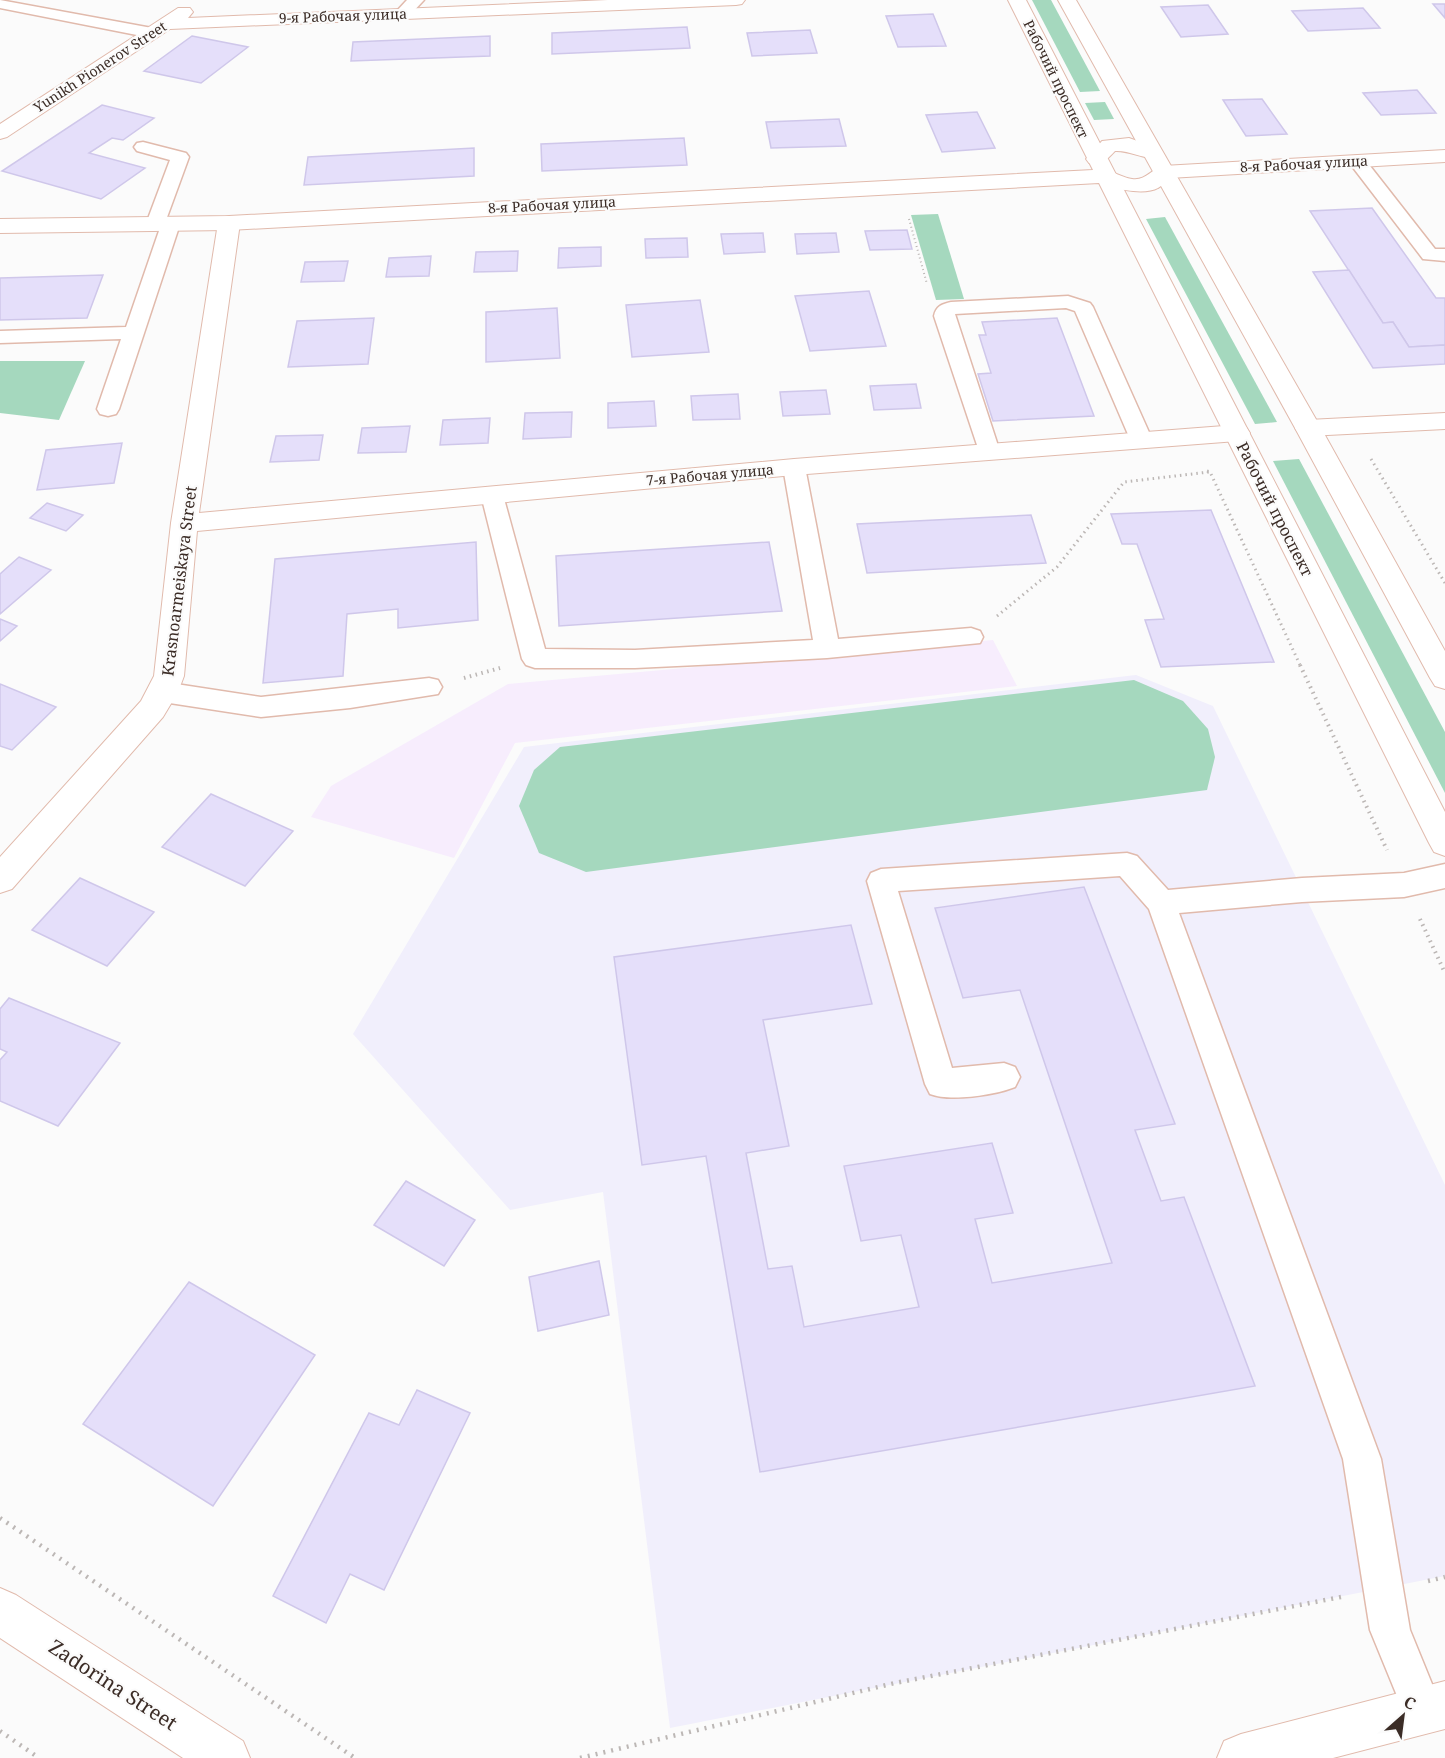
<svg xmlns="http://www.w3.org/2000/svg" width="1445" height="1758" viewBox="0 0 1445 1758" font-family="'Noto Serif',serif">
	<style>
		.industrial { fill: #f7edfd }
		.education { fill: #f1effc }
		.green { fill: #a5d8be }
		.building { fill: #e5dffa; stroke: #cfc7ea; stroke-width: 1.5 }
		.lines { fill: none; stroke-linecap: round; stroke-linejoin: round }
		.service-casing { stroke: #e1baac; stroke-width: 3 }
		.minor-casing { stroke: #e1baac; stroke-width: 2 }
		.tertiary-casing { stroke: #e1baac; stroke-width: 2 }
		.path-far3 { stroke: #bcb7b5; stroke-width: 2; stroke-dasharray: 1 3; stroke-linecap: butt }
		.path-far2 { stroke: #bcb7b5; stroke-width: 3; stroke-dasharray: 1.5 4; stroke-linecap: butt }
		.path-far1 { stroke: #bcb7b5; stroke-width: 4; stroke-dasharray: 1.5 4.5; stroke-linecap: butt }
		.path { stroke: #bcb7b5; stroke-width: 4.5; stroke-dasharray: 2 6; stroke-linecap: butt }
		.service { fill: #fff; fill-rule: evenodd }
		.minor { fill: #fff; fill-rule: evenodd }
		.tertiary { fill: #fff; fill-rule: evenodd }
		.labels { text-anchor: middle; stroke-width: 4.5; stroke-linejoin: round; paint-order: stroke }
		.far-street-label { font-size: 14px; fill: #3b2c26; stroke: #fbfbfb }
		.street-label { font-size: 16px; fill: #3b2c26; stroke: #fbfbfb }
		.near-street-label { font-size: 20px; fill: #3b2c26; stroke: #fbfbfb }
	</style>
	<rect width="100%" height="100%" fill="#fbfbfb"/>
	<!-- industrial -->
	<path class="industrial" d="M993,640L1017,686L515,743L454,858L311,817L331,786L508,684Z"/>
	<!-- education -->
	<path class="education" d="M1136,675L1213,706L1445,1185V1576L670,1728L603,1192L510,1210L353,1034L524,747Z"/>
	<!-- green -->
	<g class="green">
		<path d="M1032,0H1051L1100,91L1080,92Z"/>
		<path d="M1105,102L1114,119L1094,120L1085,103Z"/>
		<path d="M938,214L964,299L936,300L911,215Z"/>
		<path d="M1165,217L1277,422L1255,424L1146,219Z"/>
		<path d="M0,361H85L59,420L0,413Z"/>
		<path d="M1299,459L1445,732V793L1273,461Z"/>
		<path d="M1134,680L1183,701L1208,729L1215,757L1207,790L586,872L539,853L519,806L534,770L560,747Z"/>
	</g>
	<!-- building -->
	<g class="building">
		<path d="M1433,4H1445V18Z"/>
		<path d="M1208,5L1228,34L1181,37L1161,7Z"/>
		<path d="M1363,8L1380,28L1308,31L1292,11Z"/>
		<path d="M933,14L946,46L898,47L886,16Z"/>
		<path d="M687,27L690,48L552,54V33Z"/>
		<path d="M810,30L817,53L752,56L747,33Z"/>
		<path d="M192,36L248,47L201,83L144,71Z"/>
		<path d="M490,36V56L351,61L353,42Z"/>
		<path d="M1417,90L1436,113L1381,115L1363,93Z"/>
		<path d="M1262,99L1287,134L1246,136L1223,100Z"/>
		<path d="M102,105L154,118L123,140L112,138L89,153L145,168L101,199L2,171Z"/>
		<path d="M977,112L995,148L942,152L926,115Z"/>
		<path d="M839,119L846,146L771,148L766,122Z"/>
		<path d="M684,138L687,165L542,171L541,144Z"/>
		<path d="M474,148V176L304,185L308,157Z"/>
		<path d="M1372,208L1436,298H1445V345L1409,347L1393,322L1383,323L1310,211Z"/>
		<path d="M907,230L912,249L870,250L865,231Z"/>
		<path d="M763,233L765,252L724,254L721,234Z"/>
		<path d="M836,233L839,252L797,254L795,234Z"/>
		<path d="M687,238L688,257L646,258L645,239Z"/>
		<path d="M601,247V266L558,268L559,248Z"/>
		<path d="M518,251L517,271L474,272L476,252Z"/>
		<path d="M431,256L429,276L386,277L389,258Z"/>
		<path d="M348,261L344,281L301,282L305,262Z"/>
		<path d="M1349,270L1383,323L1393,322L1409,347L1445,345V364L1373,368L1313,272Z"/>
		<path d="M103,275L87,318L0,320V278Z"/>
		<path d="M869,291L886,346L810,351L795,296Z"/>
		<path d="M700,300L709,352L632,357L626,305Z"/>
		<path d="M557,308L560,358L486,362V312Z"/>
		<path d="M374,318L368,364L288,367L297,321Z"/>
		<path d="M1057,318L1094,416L993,421L978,374L991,373L979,335H986L982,322Z"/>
		<path d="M916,384L921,408L874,410L870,386Z"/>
		<path d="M826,390L830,414L783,416L780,392Z"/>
		<path d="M738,394L740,419L693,420L691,396Z"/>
		<path d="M654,401L656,426L608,428V403Z"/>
		<path d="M572,412L571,437L523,439L525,413Z"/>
		<path d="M490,418L488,443L440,445L443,420Z"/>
		<path d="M410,426L406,452L358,453L362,428Z"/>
		<path d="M323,435L319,460L270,462L276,436Z"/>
		<path d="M122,443L114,483L37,490L46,450Z"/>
		<path d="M47,503L83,515L66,531L30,518Z"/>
		<path d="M1211,510L1274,662L1161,667L1145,620L1164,619L1137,544H1122L1111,514Z"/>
		<path d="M1031,515L1046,563L867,573L857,524Z"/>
		<path d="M476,542L478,620L398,628V609L347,614L343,676L263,683L275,559Z"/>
		<path d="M769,542L782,611L559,626L556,556Z"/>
		<path d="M19,557L51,570L0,614V574Z"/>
		<path d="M0,619L17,626L0,641Z"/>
		<path d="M0,684L56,707L12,750L0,746Z"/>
		<path d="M211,794L293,831L245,886L162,847Z"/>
		<path d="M80,878L154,912L107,966L32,930Z"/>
		<path d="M1084,887L1175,1124L1135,1130L1161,1201L1184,1197L1255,1386L760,1472L706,1156L642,1165L614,957L851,925L872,1004L763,1020L789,1146L746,1153L768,1269L792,1266L804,1327L919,1307L901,1235L861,1241L844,1166L992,1143L1013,1213L975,1219L992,1283L1112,1263L1020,990L963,998L935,908Z"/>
		<path d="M9,998L120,1043L58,1126L0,1101V1060L7,1052L0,1049V1009Z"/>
		<path d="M406,1181L475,1220L444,1266L374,1225Z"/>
		<path d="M599,1261L609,1315L538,1331L529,1277Z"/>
		<path d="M189,1282L315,1355L213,1506L83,1424Z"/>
		<path d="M417,1390L470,1413L384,1590L350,1574L326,1623L273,1596L369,1413L399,1425Z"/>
	</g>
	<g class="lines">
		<!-- service casing -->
		<g class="service-casing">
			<g id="service">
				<path d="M0,0L152,28L160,33L152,38L0,8Z"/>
				<path d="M407,0H424L408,17H396L394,14Z"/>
				<path d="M143,142L186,153L189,157L166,220H178L180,224L119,409L116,414L108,416L100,414L97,409L121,339L0,343V331L126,327L160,228H148L146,224L170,160L137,151L134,147L137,143Z"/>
				<path d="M1357,156L1363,157L1435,249H1445V261L1423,259L1348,161L1351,157Z"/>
				<path d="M1068,296L1090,303L1093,307L1152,439L1149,444L1141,446L1133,444L1130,439L1075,311L1066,308L955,314L1000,452L997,457L989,459L981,457L934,316C936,306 942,304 951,302Z"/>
				<path d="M794,460L802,462L805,467L838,639L971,628L980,631L983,637L980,643L827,658L719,664L635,668H535L526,665L522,659L481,495L484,490L492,488L500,490L503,495L545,649L635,650L813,640L783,467L786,462Z"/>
				<path d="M429,678L438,680L442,687L438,694L350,708L261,717L163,702L154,699L150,692L154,685L163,682L261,697Z"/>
				<path d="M1127,853L1137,856L1168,890L1302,878L1404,873L1445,864V888L1404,897L1302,902L1179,913L1381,1459L1410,1630L1443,1711L1437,1725L1423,1731L1409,1725L1370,1630L1343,1459L1149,909L1120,876L898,891L952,1068L1004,1063L1015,1067L1020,1077L1015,1087C995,1095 950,1102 930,1094L925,1084L867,881L871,873L881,869Z"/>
			</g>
		</g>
		<!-- minor casing -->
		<g class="minor-casing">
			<g id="minor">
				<path d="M608,0H745L742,4L736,5L170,29L7,137L0,139V124L178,8H190L193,12L188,18Z"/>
				<path d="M1129,138L1160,149L1163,153L1160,157C1145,161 1131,150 1115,151C1106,160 1102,167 1089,163L1086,159L1102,141Z"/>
				<path d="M1445,150V162L1169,178C1166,181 1162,186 1158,188C1144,196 1103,189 1095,176L1098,172C1111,168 1119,177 1132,179C1146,181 1151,169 1163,166Z"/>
				<path d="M229,216L237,218L240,223L199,513L794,459L1237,425L1246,427L1250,433L1246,439L1237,441L794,475L197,531L184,676L178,692L163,717L12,889L0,893V857L141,701L154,676L171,523L218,223L221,218Z"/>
				<path d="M1445,413V429L1308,436L1299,434L1295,428L1299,422L1308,420Z"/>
				<path d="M0,1588L16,1595L243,1741L250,1758H183L0,1638Z"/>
				<path d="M1445,1681V1729L1333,1758H1217L1224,1741L1241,1734Z"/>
			</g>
		</g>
		<!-- tertiary casing -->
		<g class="tertiary-casing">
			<g id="tertiary">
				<path d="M1008,0H1026L1445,812V856L1434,852L1429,843L1099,183L229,230L0,233V219L229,216L1093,170Z"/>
				<path d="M1058,0H1076L1321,428L1445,651V689L1435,686L1430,678L1295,428Z"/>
			</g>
		</g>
		<!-- path-far3 -->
		<path class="path-far3" d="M909,219L927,284"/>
		<!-- path-far2 -->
		<g class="path-far2">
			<path d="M1371,459L1445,583"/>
			<path d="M1207,471L1210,472L1301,667"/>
			<path d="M997,616L1057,567L1124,482L1209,472"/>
		</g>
		<!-- path-far1 -->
		<g class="path-far1">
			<path d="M1300,665L1387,850"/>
			<path d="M464,678L500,668"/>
			<path d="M1420,919L1445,973"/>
		</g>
		<!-- path -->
		<g class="path">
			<path d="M0,1518L355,1758"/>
			<path d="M1428,1581L1445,1577"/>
			<path d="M0,1731L39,1758"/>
			<path d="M580,1758L895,1683L1341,1597"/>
		</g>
		<!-- service -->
		<use href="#service" class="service"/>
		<!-- minor -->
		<use href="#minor" class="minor"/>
		<!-- tertiary -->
		<use href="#tertiary" class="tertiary"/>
	</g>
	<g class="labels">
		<!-- far-street labels -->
		<g class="far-street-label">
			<text transform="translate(343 16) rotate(-2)" y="5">9-я Рабочая улица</text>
			<text transform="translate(100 67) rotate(-33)" y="5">Yunikh Pionerov Street</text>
			<text transform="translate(1056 79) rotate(64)" y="5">Рабочий проспект</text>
			<text transform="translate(1304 164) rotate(-3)" y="5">8-я Рабочая улица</text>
			<text transform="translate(552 205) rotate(-3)" y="5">8-я Рабочая улица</text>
			<text transform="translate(710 475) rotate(-5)" y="5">7-я Рабочая улица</text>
		</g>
		<!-- street labels -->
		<g class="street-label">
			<text transform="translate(1275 509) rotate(63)" y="6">Рабочий проспект</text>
			<text transform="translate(179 581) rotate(-83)" y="6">Krasnoarmeiskaya Street</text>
		</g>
		<!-- near-street labels -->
		<g class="near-street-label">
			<text transform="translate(113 1685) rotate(33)" y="7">Zadorina Street</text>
		</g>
	</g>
	<!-- north arrow -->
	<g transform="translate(1403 1716) rotate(28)" stroke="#fbfbfb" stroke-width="4.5" paint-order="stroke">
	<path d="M0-4.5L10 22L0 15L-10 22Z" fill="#3b2c26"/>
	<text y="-9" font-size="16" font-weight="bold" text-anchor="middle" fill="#3b2c26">С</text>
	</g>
</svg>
